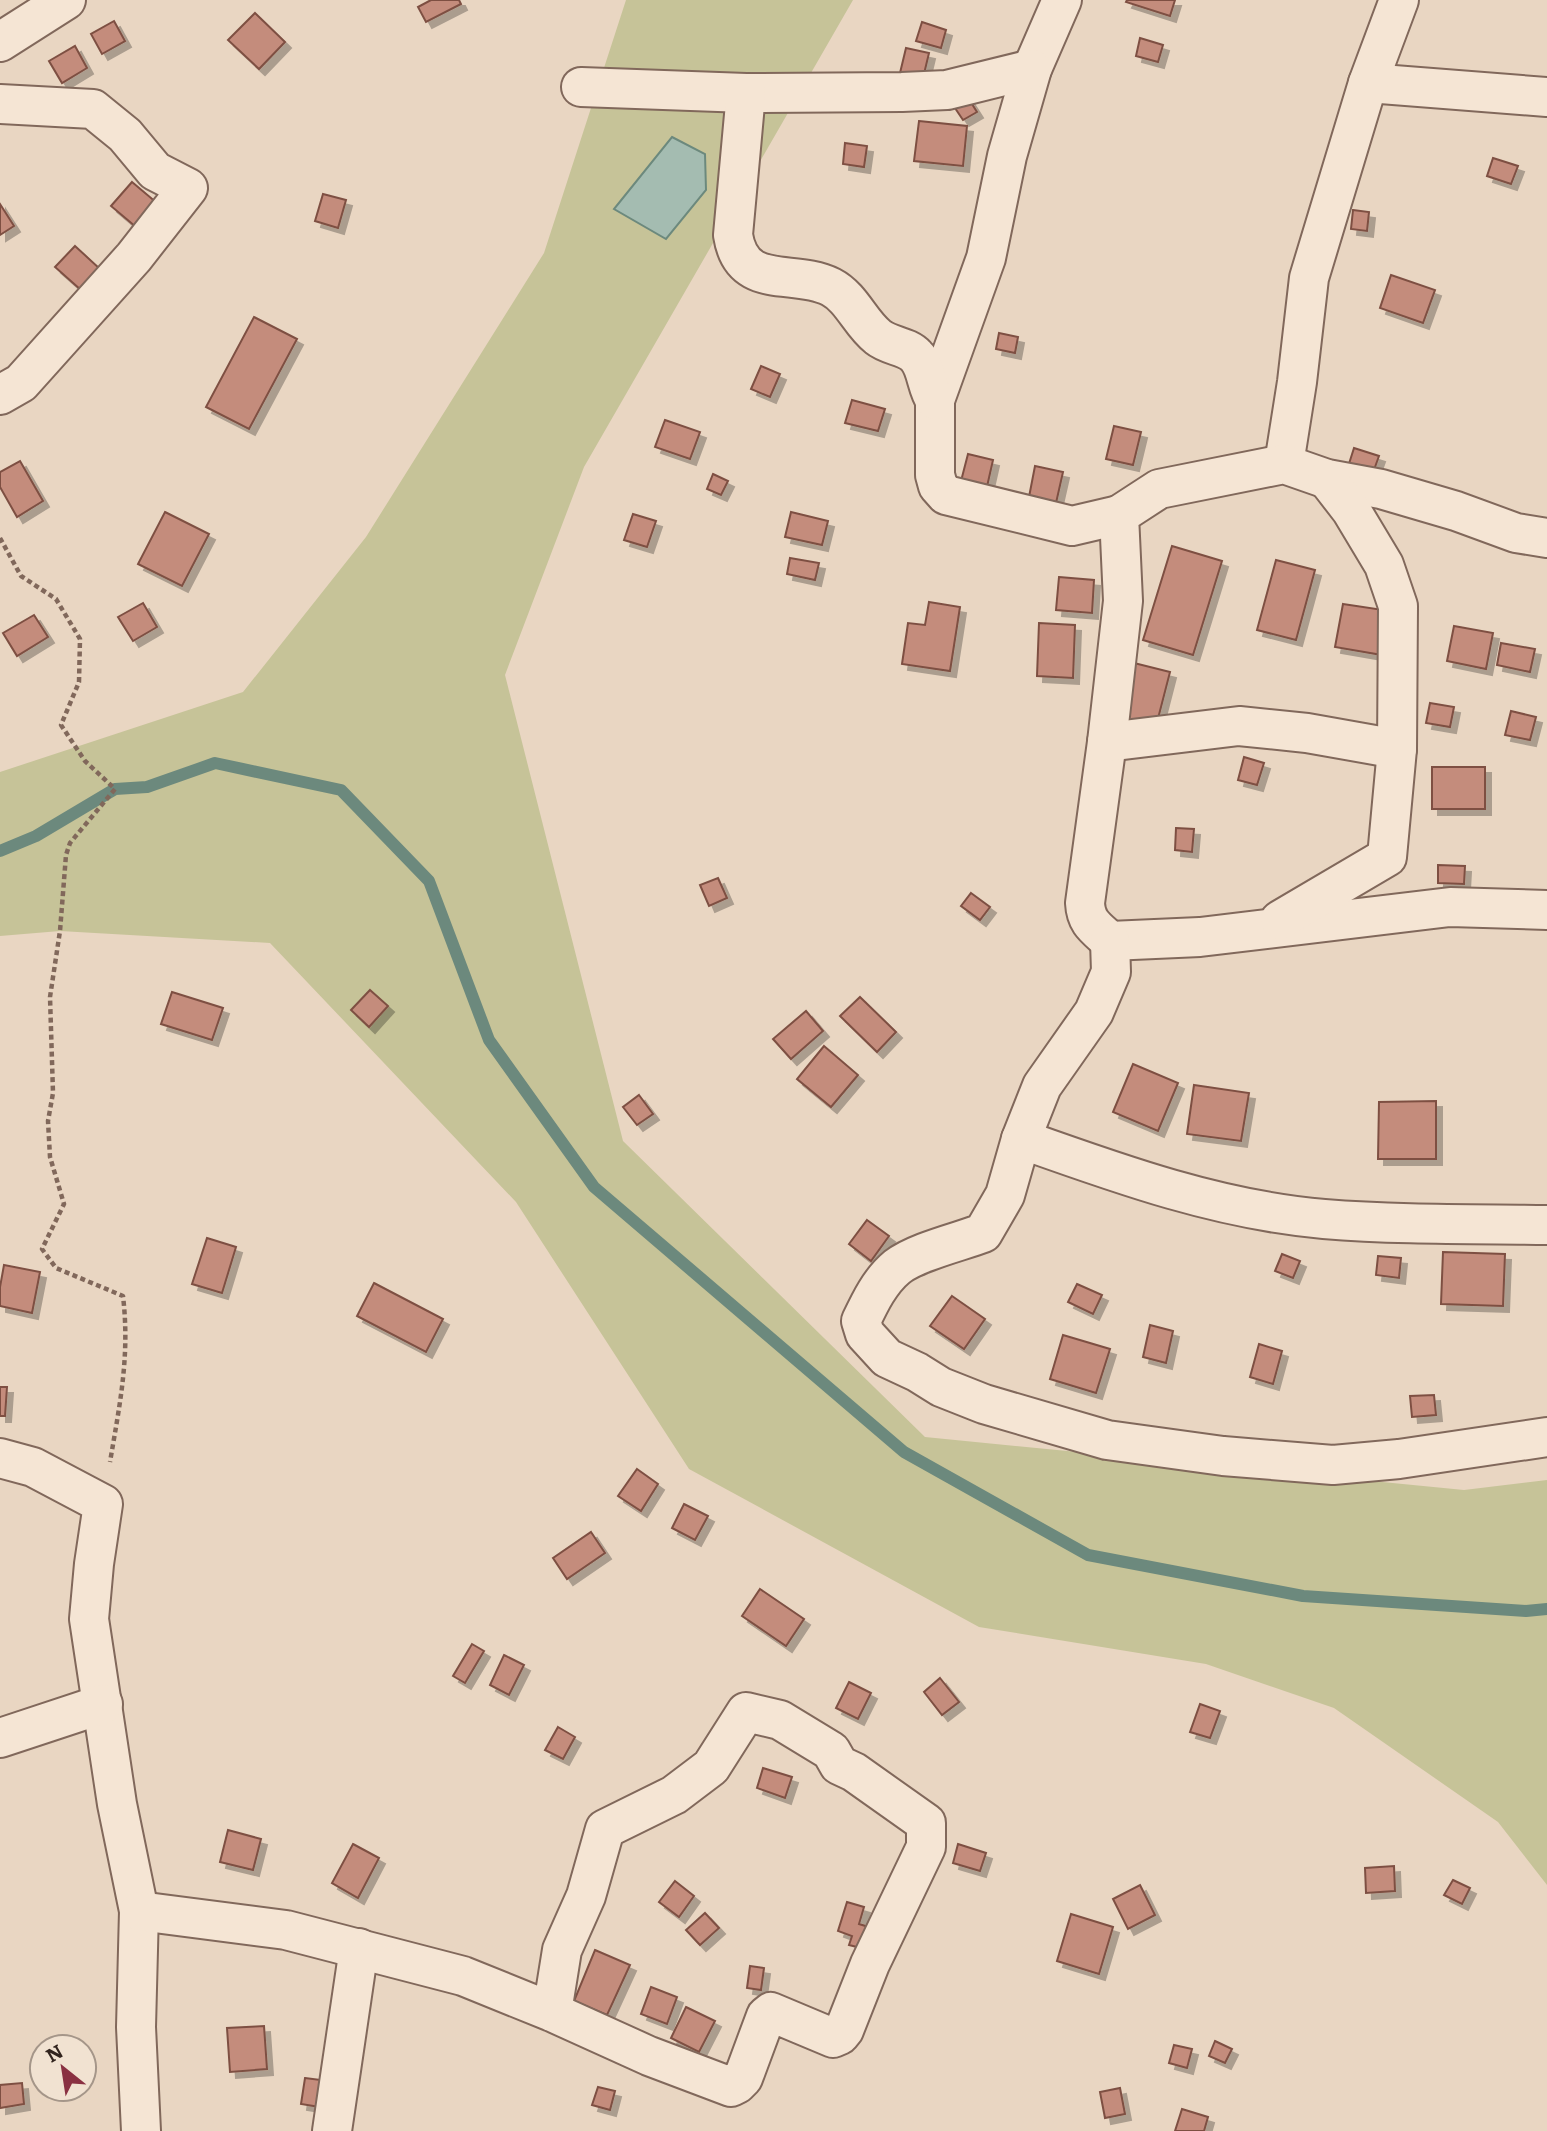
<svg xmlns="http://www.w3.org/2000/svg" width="1547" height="2131" viewBox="0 0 1547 2131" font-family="Literata,serif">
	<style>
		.green { fill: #c6c398 }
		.water { fill: #a4bcb1; stroke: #6c897d; stroke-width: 2 }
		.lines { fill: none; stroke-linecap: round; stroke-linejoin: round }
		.stream { stroke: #6c897d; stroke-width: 12 }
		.building { fill: #c48c7c; stroke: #7e5043; stroke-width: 2; filter: url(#shadow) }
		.minor-casing { stroke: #81685b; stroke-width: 42 }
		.path { stroke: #81685b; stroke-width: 4.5; stroke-dasharray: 5 3.5; stroke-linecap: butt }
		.minor { stroke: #f5e5d4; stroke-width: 38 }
	</style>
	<defs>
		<filter id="shadow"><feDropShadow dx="6" dy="6" stdDeviation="0" flood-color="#0004"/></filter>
	</defs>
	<rect width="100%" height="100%" fill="#e9d6c2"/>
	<!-- green -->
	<path class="green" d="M626,0H853L584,467L505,675L623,1141L925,1437L1464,1490L1547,1480V1885L1498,1822L1334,1708L1206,1664L979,1627L689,1469L516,1202L270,943L60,931L0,936V772L243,692L366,537L544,253Z"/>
	<!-- water -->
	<path class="water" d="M672,137L705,154L706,190L666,239L614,209Z"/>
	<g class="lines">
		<!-- stream -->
		<path class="stream" d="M0,851L36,836L115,789L147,787L215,763L341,790L429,881L489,1040L594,1187L904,1452L1088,1555L1303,1596L1526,1611L1547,1609"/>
	</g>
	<!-- building -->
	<g class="building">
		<path d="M431,0H459L461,4L426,22L418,7Z"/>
		<path d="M1127,0H1175L1170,16L1126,2Z"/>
		<path d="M255,13L285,42L259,69L228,40Z"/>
		<path d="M114,21L125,41L102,54L91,34Z"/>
		<path d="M922,22L946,30L941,48L916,41Z"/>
		<path d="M1140,38L1163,45L1158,62L1136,56Z"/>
		<path d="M75,46L87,68L62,83L49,61Z"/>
		<path d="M906,48L929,53L923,78L900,73Z"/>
		<path d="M965,93L977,112L963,120L951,102Z"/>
		<path d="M919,121L967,126L963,166L914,161Z"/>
		<path d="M845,143L867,146L864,167L843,164Z"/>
		<path d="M1493,158L1518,166L1511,184L1487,176Z"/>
		<path d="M132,182L157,203L136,227L111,206Z"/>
		<path d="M323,194L346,200L338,228L315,221Z"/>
		<path d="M0,204L14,226L0,235Z"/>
		<path d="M1353,210L1369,212L1367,231L1351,229Z"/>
		<path d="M75,246L100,269L81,290L55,267Z"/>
		<path d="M1391,275L1435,290L1423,323L1380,308Z"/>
		<path d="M254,317L297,339L249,429L206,407Z"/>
		<path d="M999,333L1018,337L1015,353L996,349Z"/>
		<path d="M761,366L780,374L770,397L751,389Z"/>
		<path d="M852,400L885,409L878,431L845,423Z"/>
		<path d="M665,420L700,432L690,459L655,447Z"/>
		<path d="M1114,426L1141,432L1133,465L1106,459Z"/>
		<path d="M1354,448L1379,456L1371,478L1347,470Z"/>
		<path d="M968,454L993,460L986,491L960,485Z"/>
		<path d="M20,461L43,501L17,517L0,487V472Z"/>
		<path d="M1035,466L1063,472L1056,503L1029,497Z"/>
		<path d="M713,474L728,481L721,495L707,489Z"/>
		<path d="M165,512L209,534L182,586L138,564Z"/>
		<path d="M791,512L828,521L822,545L785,537Z"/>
		<path d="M633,514L656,521L647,547L624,540Z"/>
		<path d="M1172,546L1222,561L1193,655L1143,640Z"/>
		<path d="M790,558L819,563L815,580L787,574Z"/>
		<path d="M1276,560L1315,570L1296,640L1257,630Z"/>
		<path d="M1059,577L1094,580L1092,613L1056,610Z"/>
		<path d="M929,602L960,607L950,671L902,664L908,623L925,625Z"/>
		<path d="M143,603L157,627L133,641L118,617Z"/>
		<path d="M1343,604L1390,611L1382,655L1335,647Z"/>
		<path d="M34,615L48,637L17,656L3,633Z"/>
		<path d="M1039,623L1075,625L1073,678L1037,676Z"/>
		<path d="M1454,626L1493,633L1486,669L1447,661Z"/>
		<path d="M1501,643L1535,649L1530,672L1497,665Z"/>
		<path d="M1130,662L1170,672L1154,734L1114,724Z"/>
		<path d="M1430,703L1454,707L1450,727L1426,723Z"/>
		<path d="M1511,711L1536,717L1530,740L1505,735Z"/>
		<path d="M1244,757L1264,763L1257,785L1238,780Z"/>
		<rect x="1432" y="767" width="53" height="42"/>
		<path d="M1176,828L1194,829L1192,852L1175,850Z"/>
		<path d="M1438,865L1465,866L1464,884L1438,883Z"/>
		<path d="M718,878L727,898L709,906L700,885Z"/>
		<path d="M971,893L990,907L980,920L961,906Z"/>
		<path d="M370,990L388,1006L369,1027L351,1010Z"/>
		<path d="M172,992L223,1008L212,1040L161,1024Z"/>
		<path d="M860,997L896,1032L877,1052L840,1016Z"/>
		<path d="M806,1011L823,1031L791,1059L773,1039Z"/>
		<path d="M824,1046L858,1075L831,1107L797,1079Z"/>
		<path d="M1133,1064L1178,1083L1158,1131L1113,1112Z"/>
		<path d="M1194,1085L1249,1093L1241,1141L1187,1134Z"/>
		<path d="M639,1095L653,1114L637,1125L623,1107Z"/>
		<path d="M1436,1101V1159H1378L1379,1102Z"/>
		<path d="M867,1220L889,1236L871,1261L849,1244Z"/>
		<path d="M207,1238L236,1247L222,1293L192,1284Z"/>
		<path d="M1443,1252L1505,1254L1503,1306L1441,1304Z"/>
		<path d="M1282,1254L1300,1261L1293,1278L1275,1271Z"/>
		<path d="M1378,1256L1401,1258L1399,1278L1376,1275Z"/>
		<path d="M4,1265L40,1272L32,1313L0,1306V1287Z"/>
		<path d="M374,1283L443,1319L426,1352L357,1316Z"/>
		<path d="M1077,1284L1102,1295L1093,1314L1068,1302Z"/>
		<path d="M952,1296L985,1319L964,1349L930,1326Z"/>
		<path d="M1150,1325L1173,1331L1166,1363L1143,1357Z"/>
		<path d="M1063,1335L1110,1349L1096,1393L1050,1379Z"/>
		<path d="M1259,1344L1282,1351L1273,1384L1250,1377Z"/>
		<path d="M0,1387H7L5,1416H0Z"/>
		<path d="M1434,1395L1436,1415L1412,1417L1410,1396Z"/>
		<path d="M637,1469L658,1484L641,1511L618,1496Z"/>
		<path d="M684,1504L708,1516L695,1540L672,1528Z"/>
		<path d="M591,1532L605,1553L567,1579L553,1558Z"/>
		<path d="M760,1589L804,1619L786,1646L742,1616Z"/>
		<path d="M472,1644L484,1651L465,1683L453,1676Z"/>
		<path d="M504,1655L524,1665L509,1695L490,1685Z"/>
		<path d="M940,1678L959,1702L942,1715L924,1692Z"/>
		<path d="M849,1682L871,1693L858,1719L836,1708Z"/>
		<path d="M1200,1704L1220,1711L1210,1738L1190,1732Z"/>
		<path d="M558,1727L575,1737L563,1759L545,1750Z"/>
		<path d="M763,1768L792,1777L785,1798L757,1788Z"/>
		<path d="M228,1830L261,1839L253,1870L220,1862Z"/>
		<path d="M353,1844L379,1858L358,1898L332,1883Z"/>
		<path d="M958,1844L986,1853L980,1871L953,1863Z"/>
		<path d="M1394,1866L1395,1891L1366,1893L1365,1868Z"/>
		<path d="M1453,1880L1470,1888L1462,1904L1444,1895Z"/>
		<path d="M675,1881L694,1896L679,1917L659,1902Z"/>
		<path d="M1140,1885L1155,1915L1128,1929L1113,1899Z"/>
		<path d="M847,1902L864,1907L859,1924L872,1928L865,1949L849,1945L852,1936L838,1931Z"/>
		<path d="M705,1913L719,1928L700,1945L686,1930Z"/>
		<path d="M1071,1914L1113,1927L1099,1974L1057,1961Z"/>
		<path d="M595,1950L630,1965L607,2015L574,2001Z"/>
		<path d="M750,1966L764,1968L761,1990L747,1988Z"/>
		<path d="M651,1987L677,1997L667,2024L641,2014Z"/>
		<path d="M686,2007L715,2021L699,2052L671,2038Z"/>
		<path d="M264,2026L267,2069L230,2072L227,2028Z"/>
		<path d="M1215,2041L1232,2049L1225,2063L1209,2056Z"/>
		<path d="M1174,2045L1192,2049L1187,2068L1169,2063Z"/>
		<path d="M305,2078L329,2081L326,2108L301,2104Z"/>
		<path d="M22,2083L24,2104L0,2108V2085Z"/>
		<path d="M598,2087L615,2091L610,2110L592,2105Z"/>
		<path d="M1120,2088L1125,2114L1105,2118L1100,2092Z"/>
		<path d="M1182,2109L1208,2117L1204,2131H1175Z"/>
	</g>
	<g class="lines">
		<!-- minor casing -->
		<g class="minor-casing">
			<g id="minor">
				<path d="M1062,0L1032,69L1007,156L986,258L935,400V475L938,486L946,495L1072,526L1119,515"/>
				<path d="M0,42L66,0"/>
				<path d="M1368,83L1547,97"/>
				<path d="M581,87L746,93L902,92L947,90L1032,69"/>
				<path d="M746,93L733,235C742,292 793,268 831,287C852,298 860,323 878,337C889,346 907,346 916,356C927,367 926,387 935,400"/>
				<path d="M0,104L93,109L125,135L155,171L188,188L134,257L21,383L0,395"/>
				<path d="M1284,464L1297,382L1309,278L1368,83L1399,0"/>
				<path d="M1547,538L1516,533L1456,511L1381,489L1327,479L1284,464L1159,489L1119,515L1123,601L1107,742L1085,903C1086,923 1096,928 1110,941L1200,937L1450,907L1547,910"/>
				<path d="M1107,742L1239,726L1307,733L1397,749"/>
				<path d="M1280,920L1387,857L1397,749L1398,606L1384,565L1351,510L1327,479"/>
				<path d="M1110,941L1111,972L1094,1012L1042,1086L1021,1139L1005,1195L983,1233C959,1242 916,1252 897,1267C880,1281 870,1302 861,1321L865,1334L887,1358L917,1372L941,1387L984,1404L1107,1440L1223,1456L1333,1465L1399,1459L1547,1437"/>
				<path d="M1021,1139C1119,1174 1219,1210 1324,1219C1398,1225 1473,1224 1547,1225"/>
				<path d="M0,1458L33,1467L103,1504L94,1564L89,1619L117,1804L139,1911L136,2027L141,2131"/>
				<path d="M0,1738L103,1704"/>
				<path d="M139,1911L286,1930L463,1976L552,2012L649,2056L731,2087L737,2084L743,2078L766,2016L771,2012L833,2038L840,2035L844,2030L870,1964L926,1847V1823L854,1772L839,1765L831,1751L780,1720L746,1712L711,1767L674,1795L605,1829L586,1896L562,1950L552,2012"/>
				<path d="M332,2131L359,1948"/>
			</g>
		</g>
		<!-- path -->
		<path class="path" d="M0,538L21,576L56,599L80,639L79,682L61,725L85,761L115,789L70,843L66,855L60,931L50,997L53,1093L48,1121L50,1157L64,1204L42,1249L56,1268L123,1296C130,1356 120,1403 110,1462"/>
		<!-- minor -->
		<use href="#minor" class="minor"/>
	</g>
	<!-- north arrow -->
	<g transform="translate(63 2068) rotate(330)"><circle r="33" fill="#f1e2d1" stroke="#a59689" stroke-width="2"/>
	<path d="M0-5L12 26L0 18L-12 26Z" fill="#8a3142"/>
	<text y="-10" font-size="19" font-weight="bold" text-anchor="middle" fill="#32241e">N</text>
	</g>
</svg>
